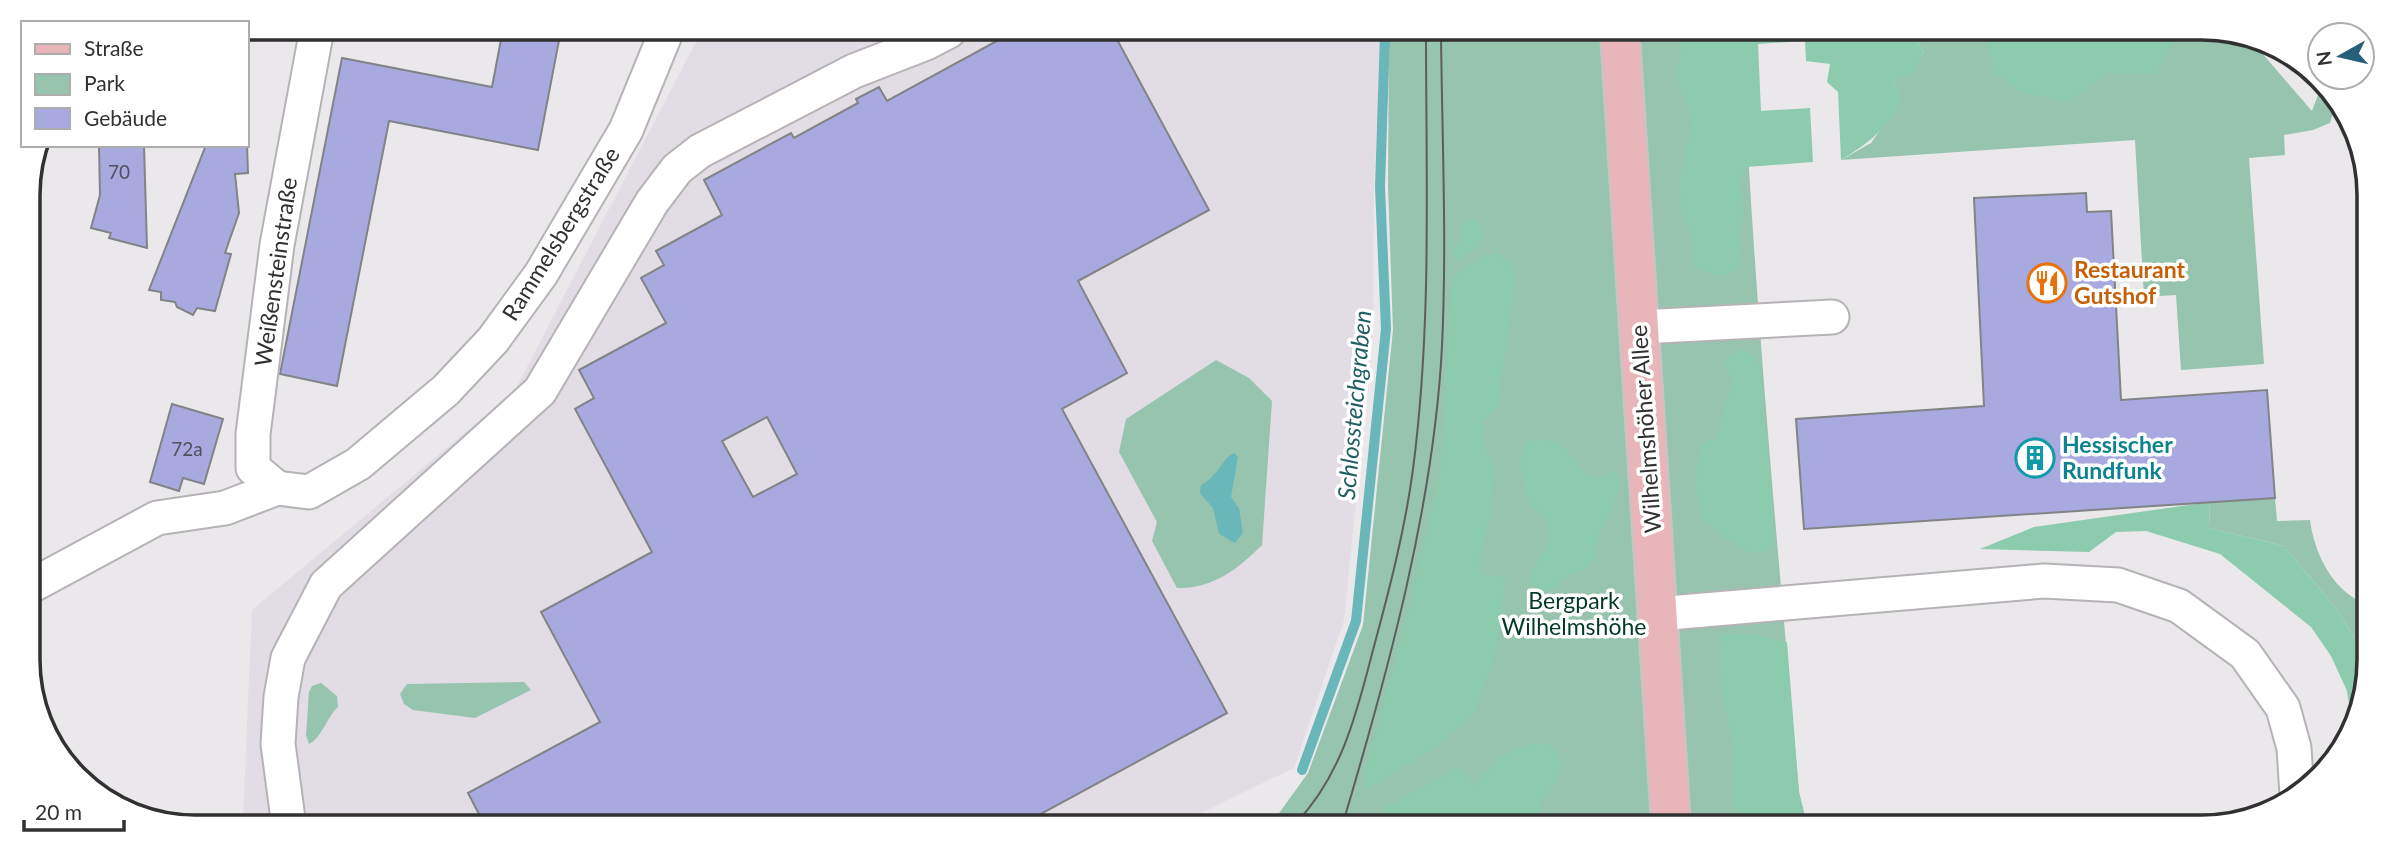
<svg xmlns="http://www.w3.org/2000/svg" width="2397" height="855" viewBox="0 0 2397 855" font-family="Lato,sans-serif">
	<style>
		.built { fill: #e2dce5 }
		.green { fill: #96c4ae }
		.forest { fill: #8dcbae }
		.water { fill: #6ab7ba }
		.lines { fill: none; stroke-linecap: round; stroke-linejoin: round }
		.stream { stroke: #6ab7ba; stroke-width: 10 }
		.building { fill: #a8aadf; stroke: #828386; stroke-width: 2; fill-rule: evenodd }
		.minor-casing { stroke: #b5b3b6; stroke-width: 37 }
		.major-casing { stroke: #c6c5c6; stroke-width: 42 }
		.minor { stroke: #fff; stroke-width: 33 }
		.major { stroke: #e8b6ba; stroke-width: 38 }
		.tram { stroke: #5e5d5e; stroke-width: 2 }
		.labels { text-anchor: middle; stroke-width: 7; stroke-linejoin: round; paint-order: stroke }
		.number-label { font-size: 19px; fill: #504f5d }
		.street-label { font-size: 23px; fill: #323132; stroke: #fff }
		.food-label { font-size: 23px; font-weight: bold; fill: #c56008; stroke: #fff; text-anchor: start }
		.culture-label { font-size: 23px; font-weight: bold; fill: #0d838f; stroke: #fff; text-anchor: start }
		.park-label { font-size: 23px; fill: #033a27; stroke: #fff }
		.water-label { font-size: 24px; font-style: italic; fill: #205f62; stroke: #fff }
		.rim { fill: none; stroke: #323132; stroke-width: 3.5 }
	</style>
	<rect width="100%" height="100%" fill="#eae8eb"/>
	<!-- built -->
	<path class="built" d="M702,30L1381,33L1374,186L1373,331L1344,620L1294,768L1182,822L243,819L252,610L514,392Z"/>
	<!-- green -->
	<g class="green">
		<path d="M1389,33L1742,35C1753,287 1777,540 1799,792L1807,825L1272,823L1308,773L1363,625L1393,330L1388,187Z"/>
		<path d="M1914,35L2248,37L2312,111L2323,82L2336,104L2330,123L2313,130L2284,135L2285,155L2249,158L2264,364L2181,370L2176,295L2144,297L2135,140L1841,160L1871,143L1900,102L1894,81L1924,53Z"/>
		<path d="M1216,360L1249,378L1272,401L1262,545C1238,569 1213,589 1177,588L1152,541L1157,522L1119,452L1126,419Z"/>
		<path d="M2275,498L2277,521L2310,520C2314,551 2331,589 2362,602L2361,648L2335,607L2284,546L2209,528L2210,502Z"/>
		<path d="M524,682L531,690L475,718L413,710L404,704L400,694L407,684Z"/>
		<path d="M321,683L337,696L338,707C327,717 321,739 309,744L306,735L309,692L312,686Z"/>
	</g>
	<!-- forest -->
	<g class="forest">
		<path d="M1682,34L1914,35L1924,53L1912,74L1894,81L1901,102C1884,131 1869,143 1841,160L1838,92L1827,82L1830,64L1806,61L1805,41L1758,44L1761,111L1810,108L1813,162L1747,167L1739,178L1744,214L1739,236L1742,267L1720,276L1694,268V240L1682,217L1679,182L1692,122L1677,79Z"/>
		<path d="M1984,36H2176L2156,73H2106L2069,102L2024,93L1994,72Z"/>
		<path d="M1474,218L1483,229C1481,248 1474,251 1460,260L1454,258L1453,247L1460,241L1462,223Z"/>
		<path d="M1498,252L1511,265L1515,278L1498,405L1484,421L1481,439L1494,470L1490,517L1479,560L1481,574L1506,578L1495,653L1474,714L1434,749L1367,789L1364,779L1412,599L1440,472L1453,277L1480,258Z"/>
		<path d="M1740,350L1749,352L1760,365L1775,539L1763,554C1738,553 1721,534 1701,518L1695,482L1700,445L1716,439L1732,382L1725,364L1729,355Z"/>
		<path d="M1539,439C1566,440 1571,458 1587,476L1599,478L1614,471L1619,477L1620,488L1599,535L1595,557L1584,569L1570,574L1548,592L1537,589L1529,580C1537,551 1559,551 1545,515L1532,509C1525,490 1514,461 1526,442Z"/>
		<path d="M2210,502L2209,528L2284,546L2335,607L2361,648L2360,713L2352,724L2347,691L2331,656L2311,627L2220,554L2146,531L2116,532L2089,552L1980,549L2034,527Z"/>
		<path d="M1748,634L1787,642L1799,792L1807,825H1734V756L1719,669L1721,635Z"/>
		<path d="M1530,744H1549C1572,763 1555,785 1540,802L1542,824L1378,823L1387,806L1457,768L1468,776L1474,786L1501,756Z"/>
	</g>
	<!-- water -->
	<path class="water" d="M1234,453L1238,457L1231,497L1239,508L1243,533L1235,543L1219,534L1213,508L1200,493L1201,485C1219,476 1222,458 1234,453Z"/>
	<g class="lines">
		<!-- stream -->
		<path class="stream" d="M1302,770L1356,621L1386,329L1380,187L1385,33"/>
	</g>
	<!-- building -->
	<g class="building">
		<path d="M503,29L561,30L538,150L389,121L337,386L280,374L342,58L492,87Z"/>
		<path d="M1015,31L1113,32L1209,210L1078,281L1127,373L1062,409L1227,713L1026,822L482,820L468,793L600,722L541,612L652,552L575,409L594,398L579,370L666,323L641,278L664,265L656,251L722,215L704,180L791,133L794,138L858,103L856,99L879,87L887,101ZM767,417L797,474L753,497L722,441Z"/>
		<path d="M99,145H144L147,248L109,238L111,233L91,228L100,195Z"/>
		<path d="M206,145H247L248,173L235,174L239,213L225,253L231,254L215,311L197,308L193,315L177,307L175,302L161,300V292L149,290Z"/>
		<path d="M2086,193L2087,212L2111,211L2121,400L2267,390L2275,498L1804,529L1796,419L1984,406L1974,198Z"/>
		<path d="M172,404L223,419L204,484L183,478L179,491L150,482Z"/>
	</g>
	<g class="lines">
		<!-- minor casing -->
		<g class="minor-casing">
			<g id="minor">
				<path d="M1640,327L1832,317"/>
				<path d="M277,488L253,468V434L277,245L317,29"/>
				<path d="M31,586L157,518L225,508L277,488L309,492L358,464L446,390L493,340L541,274L626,130L667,30"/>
				<path d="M1657,614L2044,581L2118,585L2179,606L2245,654L2283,708L2294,748L2297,795"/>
				<path d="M288,819L278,744L281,697L288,658L326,585L540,391L652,202L677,169L700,151L854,71L926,43L949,31"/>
			</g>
		</g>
		<!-- major casing -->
		<g class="major-casing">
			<path id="major" d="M1620,34L1671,824"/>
		</g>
		<!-- minor -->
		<use href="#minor" class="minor"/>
		<!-- major -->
		<use href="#major" class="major"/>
		<!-- tram -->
		<g class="tram">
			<path d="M1296,823C1342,775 1357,712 1373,650C1389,591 1405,530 1413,469C1432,324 1426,179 1426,33"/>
			<path d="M1343,823C1388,672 1434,504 1442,346C1447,242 1442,137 1441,33"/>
		</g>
	</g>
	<!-- icons -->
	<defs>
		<g id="restaurant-ring" transform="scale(2.0125)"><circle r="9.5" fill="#fff" stroke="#e8710a" stroke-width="1.5"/><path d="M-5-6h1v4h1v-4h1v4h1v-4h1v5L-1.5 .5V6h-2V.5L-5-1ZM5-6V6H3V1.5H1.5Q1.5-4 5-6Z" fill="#e8710a"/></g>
		<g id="building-ring" transform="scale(2.0125)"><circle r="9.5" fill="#fff" stroke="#0f9aa8" stroke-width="1.5"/><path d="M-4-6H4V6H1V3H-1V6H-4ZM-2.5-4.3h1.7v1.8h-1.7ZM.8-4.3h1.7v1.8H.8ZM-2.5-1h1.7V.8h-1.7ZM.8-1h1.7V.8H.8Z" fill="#0f9aa8"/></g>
	</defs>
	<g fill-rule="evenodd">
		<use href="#restaurant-ring" x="2047" y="283"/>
		<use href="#building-ring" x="2035" y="458"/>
	</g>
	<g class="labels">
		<!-- number labels -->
		<g class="number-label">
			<text x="119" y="179">70</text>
			<text x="187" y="456">72a</text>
		</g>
		<!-- street labels -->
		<g class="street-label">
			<text transform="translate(561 234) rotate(-58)" y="8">Rammelsbergstraße</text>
			<text transform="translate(276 272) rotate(-82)" y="8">Weißensteinstraße</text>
			<text transform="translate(1646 429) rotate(-94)" y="8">Wilhelmshöher Allee</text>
		</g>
		<!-- food labels -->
		<g class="food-label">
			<text x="2074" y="278">Restaurant<tspan x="2074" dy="26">Gutshof</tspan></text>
		</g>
		<!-- culture labels -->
		<g class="culture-label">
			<text x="2062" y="453">Hessischer<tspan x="2062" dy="26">Rundfunk</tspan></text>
		</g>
		<!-- park labels -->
		<g class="park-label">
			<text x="1574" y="609">Bergpark<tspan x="1574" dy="26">Wilhelmshöhe</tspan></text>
		</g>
		<!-- water labels -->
		<g class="water-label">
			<text transform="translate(1355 405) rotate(-85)" y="8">Schlossteichgraben</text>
		</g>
	</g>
	<!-- crop -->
	<path d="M0 0H2397V855H0ZM195 40H2202A155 155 0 0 1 2357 195V660A155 155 0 0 1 2202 815H195A155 155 0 0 1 40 660V195A155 155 0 0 1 195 40Z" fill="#fff" fill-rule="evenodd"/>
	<path class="rim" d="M195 40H2202A155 155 0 0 1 2357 195V660A155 155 0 0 1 2202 815H195A155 155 0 0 1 40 660V195A155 155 0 0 1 195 40Z"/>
	<!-- legend -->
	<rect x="21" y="21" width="228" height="126" fill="#ffffff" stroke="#adadad" stroke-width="2"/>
	<rect x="35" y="44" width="35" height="10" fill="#e8b6ba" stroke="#adadad" stroke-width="2"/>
	<text x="84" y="56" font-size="21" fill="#323132">Straße</text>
	<rect x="35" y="74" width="35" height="21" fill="#96c4ae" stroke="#adadad" stroke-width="2"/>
	<text x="84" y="91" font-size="21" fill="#323132">Park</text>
	<rect x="35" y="108" width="35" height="21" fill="#a8aadf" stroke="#adadad" stroke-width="2"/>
	<text x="84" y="126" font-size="21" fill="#323132">Gebäude</text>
	<!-- north arrow -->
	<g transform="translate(2341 56) rotate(262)"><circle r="33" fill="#ffffff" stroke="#adadad" stroke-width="2"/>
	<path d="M0-5L12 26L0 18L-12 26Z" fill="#265f79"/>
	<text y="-10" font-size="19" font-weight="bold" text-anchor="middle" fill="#323132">N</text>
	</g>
	<!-- scale -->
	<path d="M24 820v10h100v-10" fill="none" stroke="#323132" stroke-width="3.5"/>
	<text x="35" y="820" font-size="21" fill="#323132" stroke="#ffffff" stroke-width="5" paint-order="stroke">20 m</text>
</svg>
